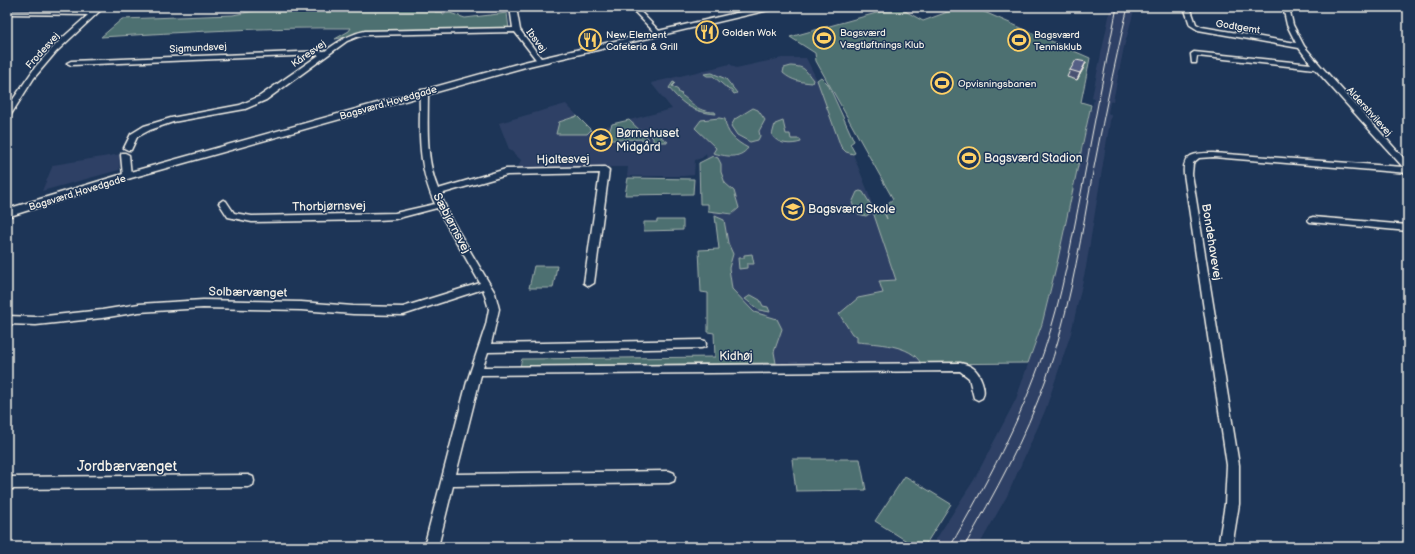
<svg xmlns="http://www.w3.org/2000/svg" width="1415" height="554" viewBox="0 0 1415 554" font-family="'Balsamiq Sans',sans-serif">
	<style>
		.built { fill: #2e4165 }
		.green { fill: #4e7071; stroke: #a1b0ac }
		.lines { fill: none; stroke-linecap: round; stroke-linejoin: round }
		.minor-casing { stroke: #f4f1e8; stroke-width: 3 }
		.tertiary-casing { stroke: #f4f1e8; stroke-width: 3 }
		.minor { fill: #1d3557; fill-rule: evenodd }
		.tertiary { fill: #1d3557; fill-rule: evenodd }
		.tram { stroke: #f4f1e8; stroke-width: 1 }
		.wall { fill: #485172; stroke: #f4f1e8 }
		.shaded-wall { fill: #3b425d; stroke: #f4f1e8 }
		.building { fill: #545e85; stroke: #f4f1e8 }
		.labels { text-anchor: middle; stroke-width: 3; stroke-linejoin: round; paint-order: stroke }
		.far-street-label { font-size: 10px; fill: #f4f1e8; stroke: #1d3557 }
		.far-poi-label { font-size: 10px; fill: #f4f1e8; stroke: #1d3557; text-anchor: start }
		.poi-label { font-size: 12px; fill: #f4f1e8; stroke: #1d3557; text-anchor: start }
		.street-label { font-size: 12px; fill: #f4f1e8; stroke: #1d3557 }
		.near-street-label { font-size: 14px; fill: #f4f1e8; stroke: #1d3557 }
	</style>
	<rect width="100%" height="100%" fill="#1d3557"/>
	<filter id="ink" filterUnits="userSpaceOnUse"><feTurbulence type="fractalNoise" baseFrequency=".025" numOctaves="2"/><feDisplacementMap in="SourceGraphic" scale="8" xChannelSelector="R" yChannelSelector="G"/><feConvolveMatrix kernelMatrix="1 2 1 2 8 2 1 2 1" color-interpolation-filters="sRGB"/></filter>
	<g filter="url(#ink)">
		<!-- built -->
		<g class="built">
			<path d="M1111,7H1135L1124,47L1113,101L1110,102L1108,113L1111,115L1086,267L1071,333L1045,411L1007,496L978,547H931L974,480L1016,399L1042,324L1058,259L1090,109H1092L1094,99L1092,97Z"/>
			<path d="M782,58H806L817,80L846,152L853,154L867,189L924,364L734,363L706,153L702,158L695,160L694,175L683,176H627L628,167H518L521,160L509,149L499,123L566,104L591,130L672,109L651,83L730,64L736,68Z"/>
			<path d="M121,154L119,170L42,191L53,165Z"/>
		</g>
		<!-- green -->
		<g class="green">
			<path d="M274,7H436L435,12H442L443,14L450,13L465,18L507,13L509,29L357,33L346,37L335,39L349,31L351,28C267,27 184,32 101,37L122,19L233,15Z"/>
			<path d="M898,7L923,21L961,7H973L1090,58L1081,102L1091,105L1058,259L1042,324L1028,363L921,364C912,344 875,344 857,342V336L852,334L839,314L858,298L883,293L879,281L896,280L873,212L881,206L887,219L883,207L893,199L816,61L815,53L790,37Z"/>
			<path d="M791,66C806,67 804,69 813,80L812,83C801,82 792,81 783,73L784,68Z"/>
			<path d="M712,73L726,79L737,93L734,94L731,90H729L713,76H707L704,74Z"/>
			<path d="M821,77L828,84L854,141L850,144L855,153L853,154L846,152L841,147L817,80Z"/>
			<path d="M673,82L675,83L672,86L678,90L679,93L682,94L681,95C692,101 695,112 715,112L716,114C693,112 683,105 669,88Z"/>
			<path d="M753,108L758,110L765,120L759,131L760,136L758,140L750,142L737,135L731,126L735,119Z"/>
			<path d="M577,116L591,130L587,134H556L559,122Z"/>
			<path d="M719,118L725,119C726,133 735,141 748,148C739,160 725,156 713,153L716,148L695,128L701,120Z"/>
			<path d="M629,120L649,139L613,140L607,138L612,124Z"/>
			<path d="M783,121L786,134H790L791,139H800L801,142C791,145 778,145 772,135L775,124Z"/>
			<path d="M650,130L663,131L661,137L668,142H653V138L649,134Z"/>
			<path d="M713,156L718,158L721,164V172L725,183L734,191L739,208L732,214L708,211V204H700L699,163Z"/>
			<path d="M628,178L694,179L693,194L625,195Z"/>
			<path d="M860,191L863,192L871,205V213L866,216L858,214L852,203L857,192Z"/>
			<path d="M715,216L724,220L728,243L733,254L729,268L732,289L754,312L777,319L782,329L774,352L776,363L520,366L522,359L715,357L714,333L708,332V293L701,292L699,250L719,249Z"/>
			<path d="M657,220H683V230L644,231V222H657Z"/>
			<path d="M752,254L754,264H747V268L739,269L738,258H744V255Z"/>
			<path d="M534,266H557L553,288H529Z"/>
			<path d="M751,295L760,300L763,306L768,307L770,312L759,310L745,299Z"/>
			<path d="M792,459H860L866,490L796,491Z"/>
			<path d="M905,476L951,504L924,547H916L875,521Z"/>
		</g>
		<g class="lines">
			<!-- minor casing -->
			<g class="minor-casing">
				<g id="minor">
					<path d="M97,7H104L56,52L34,78L10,116H7V108L36,66L59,41L88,15L7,14V10L93,11Z"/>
					<path d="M510,7H516L520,30L543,61L542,62H538L515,32L365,35L357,37L347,41L266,100L245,109L173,122L150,130L137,137L131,150H128L124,148L131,134L144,126L171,118L240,105L260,96L319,55L71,65L67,63L71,61L325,51C338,42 349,34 365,31L513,28Z"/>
					<path d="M630,7H636L661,33V35H657Z"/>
					<path d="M750,7H757L761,11L756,12Z"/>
					<path d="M1184,7H1190L1196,24L1202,27L1296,43L1287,25L1283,7H1289L1293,25L1304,46L1320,65L1408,163V173L1213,157L1199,158L1193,163L1192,174L1239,465V504L1232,547H1218L1225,504L1227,465L1184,174C1182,153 1196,153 1213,153L1403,167L1315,69L1197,56L1196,63H1192L1191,54L1194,52L1311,64L1299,48L1198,30L1190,25Z"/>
					<path d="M421,90H424L428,92C428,125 425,158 438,189L506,169L605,167L609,170L594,283L589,286L584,283L600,173L507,175L440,194L451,219L495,293L499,309L491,344L701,340L705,341L706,344L705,347L701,348L488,352L483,367L960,363C964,364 969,365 973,368C980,373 987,390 982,398L978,400L974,398L969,378L960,371L481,375L456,474L669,471L674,473L675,477L674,481L669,483L453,486L438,547H424L467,382L486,325L489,309L483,289L403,315L353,314L301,310L203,308L139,312L102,318L36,325L7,324V316L36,317L102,310L139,304L203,300L301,302L353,306L403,307L480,283L437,208L395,219L377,220L252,222L228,217L219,203L223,200L226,201L234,213L252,216L395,213L435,204C421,174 419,144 420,112C420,105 419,97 421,90Z"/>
					<path d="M122,153H125L129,155L131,176L130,178H124L123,176L121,155Z"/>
					<path d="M1313,217L1408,225V231L1310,222L1308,220L1310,218Z"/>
					<path d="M248,475L253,477L254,481L253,485L248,487L7,489V477Z"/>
				</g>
			</g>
			<!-- tertiary casing -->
			<g class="tertiary-casing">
				<path id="tertiary" d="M762,7H777L773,9L529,66L131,178L7,217V209L123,174L524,62Z"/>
			</g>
			<!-- minor -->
			<use href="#minor" class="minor"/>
			<!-- tertiary -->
			<use href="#tertiary" class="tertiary"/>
			<!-- tram -->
			<g class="tram">
				<path d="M950,547C986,484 1021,420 1044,351C1062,298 1071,243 1082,188C1093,128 1105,68 1117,7"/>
				<path d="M964,547C995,493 1025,438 1046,379C1067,319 1078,256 1089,193C1101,131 1113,69 1128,7"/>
			</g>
		</g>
		<!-- wall -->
		<path class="wall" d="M1086,62L1083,69L1077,80L1067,77L1070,70Z"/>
		<!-- shaded-wall -->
		<path class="shaded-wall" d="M1086,62L1083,69L1077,80L1080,73Z"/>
		<!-- building -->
		<path class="building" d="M1076,60L1086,62L1080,73L1070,70Z"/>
	</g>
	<!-- icons -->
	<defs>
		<g id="restaurant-ring" transform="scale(1.15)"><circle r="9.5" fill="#1d3557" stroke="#ffd166" stroke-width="1.5"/><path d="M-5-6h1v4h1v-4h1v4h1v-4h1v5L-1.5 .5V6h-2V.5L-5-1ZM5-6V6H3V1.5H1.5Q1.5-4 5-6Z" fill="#ffd166"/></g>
		<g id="stadium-ring" transform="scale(1.15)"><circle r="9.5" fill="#1d3557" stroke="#ffd166" stroke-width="1.5"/><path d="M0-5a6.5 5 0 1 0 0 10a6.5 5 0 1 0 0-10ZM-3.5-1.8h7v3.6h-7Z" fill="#ffd166"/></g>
		<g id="school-ring" transform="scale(1.15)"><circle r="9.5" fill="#1d3557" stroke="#ffd166" stroke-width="1.5"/><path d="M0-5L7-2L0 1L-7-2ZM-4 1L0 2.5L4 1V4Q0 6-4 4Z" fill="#ffd166"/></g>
	</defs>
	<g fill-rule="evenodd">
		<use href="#restaurant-ring" x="707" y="32"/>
		<use href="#stadium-ring" x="824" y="38"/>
		<use href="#restaurant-ring" x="590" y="40"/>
		<use href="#stadium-ring" x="1019" y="40"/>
		<use href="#stadium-ring" x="942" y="83"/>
		<use href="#school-ring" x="601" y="140"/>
		<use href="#stadium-ring" x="969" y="158"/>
		<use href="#school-ring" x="793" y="209"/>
	</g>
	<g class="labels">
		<!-- far-street labels -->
		<g class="far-street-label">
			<text transform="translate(1238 26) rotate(9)" y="4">Godtgemt</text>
			<text transform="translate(537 40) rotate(53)" y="4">Ibsvej</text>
			<text transform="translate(198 47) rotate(-3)" y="4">Sigmundsvej</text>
			<text transform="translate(42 50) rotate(-48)" y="4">Frodesvej</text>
			<text transform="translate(308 53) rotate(-35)" y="4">Kåresvej</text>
			<text transform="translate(388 102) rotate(-16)" y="4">Bagsværd Hovedgade</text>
			<text transform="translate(1370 111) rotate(48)" y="4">Aldershvilevej</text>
			<text transform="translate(77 192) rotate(-17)" y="4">Bagsværd Hovedgade</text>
		</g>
		<!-- far-poi labels -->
		<g class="far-poi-label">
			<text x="722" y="36">Golden Wok</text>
			<text x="840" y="36">Bagsværd<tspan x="840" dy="12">Vægtløftnings Klub</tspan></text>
			<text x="606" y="38">New Element<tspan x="606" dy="12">Cafeteria &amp; Grill</tspan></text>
			<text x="1034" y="38">Bagsværd<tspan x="1034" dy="12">Tennisklub</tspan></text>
			<text x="958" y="87">Opvisningsbanen</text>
		</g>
		<!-- poi labels -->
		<g class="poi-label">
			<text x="616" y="137">Børnehuset<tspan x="616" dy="14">Midgård</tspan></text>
			<text x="984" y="162">Bagsværd Stadion</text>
			<text x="808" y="213">Bagsværd Skole</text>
		</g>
		<!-- street labels -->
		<g class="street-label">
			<text transform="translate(563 159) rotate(-1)" y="4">Hjaltesvej</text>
			<text transform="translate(329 206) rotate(-1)" y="4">Thorbjørnsvej</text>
			<text transform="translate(452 223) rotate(62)" y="4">Sæbjørnsvej</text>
			<text transform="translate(1212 242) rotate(81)" y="4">Bondehavevej</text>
			<text transform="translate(248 292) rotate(1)" y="4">Solbærvænget</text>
			<text x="736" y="360">Kidhøj</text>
		</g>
		<!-- near-street labels -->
		<g class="near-street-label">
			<text x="127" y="471">Jordbærvænget</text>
		</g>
	</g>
	<!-- margin -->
	<rect width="1415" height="554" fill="none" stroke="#1d3557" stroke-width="24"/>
	<rect x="12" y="12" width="1391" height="530" fill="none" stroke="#f4f1e8" stroke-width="1.5" filter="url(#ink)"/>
</svg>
